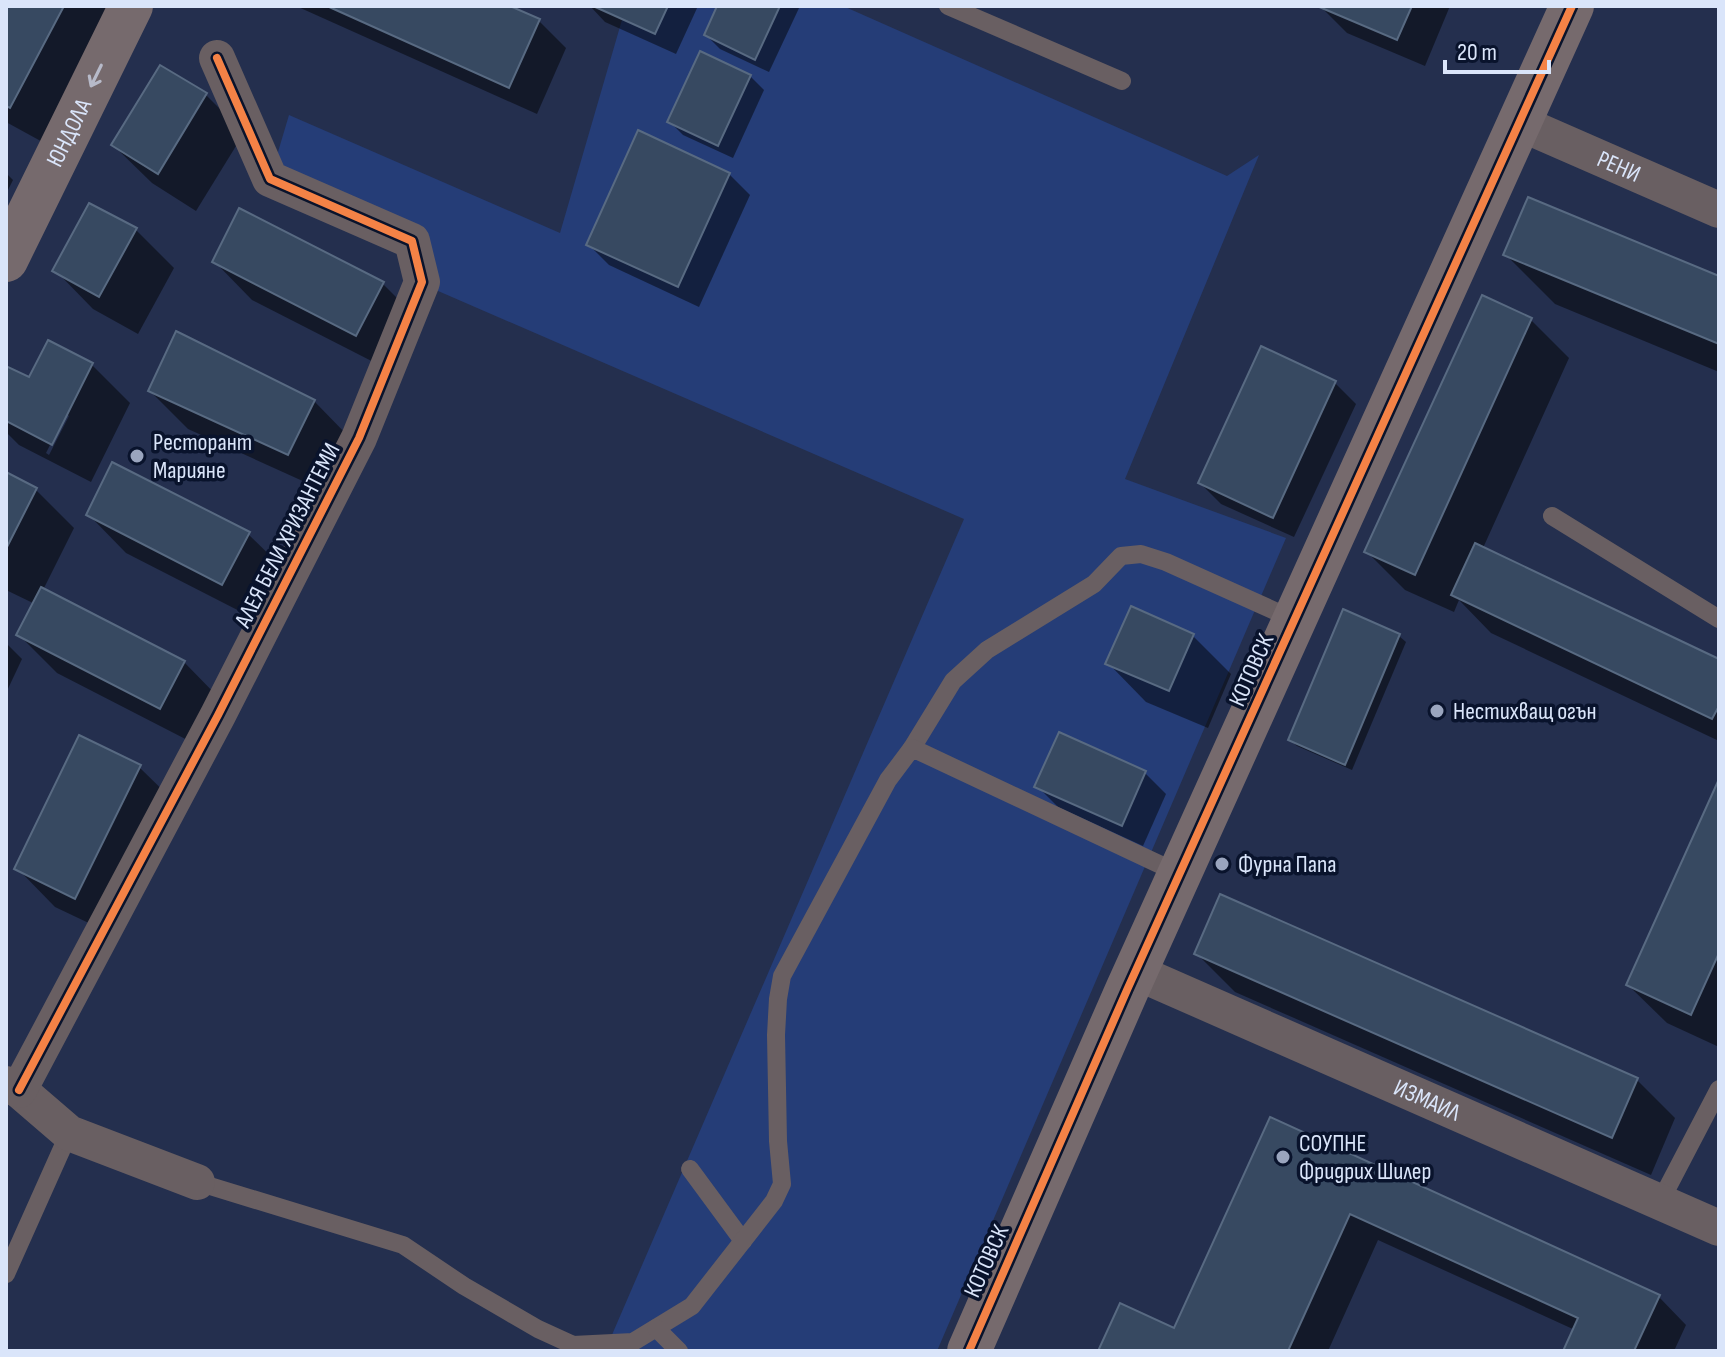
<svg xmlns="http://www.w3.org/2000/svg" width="1725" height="1357" viewBox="0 0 1725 1357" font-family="'Sofia Sans Condensed',sans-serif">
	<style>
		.green { fill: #253d77 }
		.shadow { fill: #0007; fill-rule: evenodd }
		.building { fill: #374961; stroke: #586a82; stroke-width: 2 }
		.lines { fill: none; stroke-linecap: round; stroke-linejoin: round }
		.lane { stroke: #695f62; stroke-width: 18 }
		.street { stroke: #695f62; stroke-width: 36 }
		.secondary { stroke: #766a6d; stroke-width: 44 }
		.cycleway-casing { stroke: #09132c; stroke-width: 13 }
		.cycleway { stroke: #f48246; stroke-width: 8 }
		.oneway { stroke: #b7bac9 }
		.poi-dot { fill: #9aa5be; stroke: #09132c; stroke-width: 3 }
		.labels { text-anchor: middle; stroke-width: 7; stroke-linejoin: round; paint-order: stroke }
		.street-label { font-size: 24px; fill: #dae5fa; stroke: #09132c }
		.poi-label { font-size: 24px; fill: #dae5fa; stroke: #09132c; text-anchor: start }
	</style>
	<rect width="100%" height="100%" fill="#242f4e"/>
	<!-- green -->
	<path class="green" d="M626,6H843L1227,176L1259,155L1125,479L1286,538L937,1351H605L964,519L422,284L412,241L270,179L289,115L560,233Z"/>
	<!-- shadow -->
	<g class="shadow">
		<path d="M6,6H122L48,145L6,122Z"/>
		<path d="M296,6H505L539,21L566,48L537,114Z"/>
		<path d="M590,6H698L676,54L605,22Z"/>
		<path d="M720,6H800L769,72L720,49L706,35Z"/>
		<path d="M1320,6H1450L1425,66L1347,33Z"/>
		<path d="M750,76L764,90L733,158L683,135L669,121Z"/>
		<path d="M206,95L244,133L196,211L152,183L113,145Z"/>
		<path d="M6,173L13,180L6,194Z"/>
		<path d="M729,174L750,195L699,307L609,265L588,244Z"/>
		<path d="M136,230L174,268L138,334L93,309L55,270Z"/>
		<path d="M1506,255L1719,278V372L1555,304Z"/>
		<path d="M214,261L383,284L421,322L395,373L252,300Z"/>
		<path d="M1483,298L1531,320L1569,358L1483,548L1719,661V741L1491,633L1459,600L1454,612L1405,590L1366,551Z"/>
		<path d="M49,343L92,365L130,403L91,482L19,445L6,432V368L30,380ZM66,413L69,416L49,455L46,453Z"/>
		<path d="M1262,349L1335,383L1356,404L1294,537L1221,504L1200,483Z"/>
		<path d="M150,391L314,401L352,440L327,492L188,429Z"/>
		<path d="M6,475L36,490L74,528L43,590L184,662L222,701L199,746L57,673L19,635L35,604L6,590Z"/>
		<path d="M88,514L248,534L287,572L261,622L126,553Z"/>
		<path d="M1193,636L1231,674L1208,728L1146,702L1108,663Z"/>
		<path d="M1399,636L1406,642L1352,770L1297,746L1290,740Z"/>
		<path d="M6,643L22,659L6,693Z"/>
		<path d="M139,767L178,805L114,935L55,907L17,868Z"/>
		<path d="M1145,773L1166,794L1143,846L1058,807L1037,786Z"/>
		<path d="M1719,784V1047L1667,1023L1628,985Z"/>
		<path d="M1197,954L1637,1080L1675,1118L1651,1175L1235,992Z"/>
		<path d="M1271,1120L1659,1297L1686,1325L1674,1351H1566L1575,1330L1378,1240L1328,1351H1101L1175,1330Z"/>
	</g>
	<!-- building -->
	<g class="building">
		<path d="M6,6H64L10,108L6,106Z"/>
		<path d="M327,6H510L540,19L509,88Z"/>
		<path d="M593,6H668L655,34Z"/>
		<path d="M717,6H780L755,60L704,35Z"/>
		<path d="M1317,6H1412L1397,40Z"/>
		<path d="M700,51L751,75L718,146L667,122Z"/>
		<path d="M160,65L207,93L158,174L111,145Z"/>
		<path d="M638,130L730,173L678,287L586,245Z"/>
		<path d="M1528,197L1719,276V344L1503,255Z"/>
		<path d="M89,203L137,228L99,297L52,271Z"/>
		<path d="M239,208L384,282L356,336L212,262Z"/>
		<path d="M1482,295L1532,318L1415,575L1364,552Z"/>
		<path d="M176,331L315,400L288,455L148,391Z"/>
		<path d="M48,340L93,363L52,445L6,421V366L29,377Z"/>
		<path d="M1261,346L1336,381L1273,518L1198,483Z"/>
		<path d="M112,462L250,532L222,585L86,515Z"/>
		<path d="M6,472L37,488L6,549Z"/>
		<path d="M1475,543L1719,659V706L1712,719L1451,595Z"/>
		<path d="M41,587L185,661L160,709L16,635Z"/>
		<path d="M1131,606L1194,634L1169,691L1105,664Z"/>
		<path d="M1343,609L1400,634L1345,765L1288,740Z"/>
		<path d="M1059,732L1146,771L1122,826L1034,787Z"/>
		<path d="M79,735L141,765L75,899L14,869Z"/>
		<path d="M1719,779V953L1691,1015L1626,985Z"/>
		<path d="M1220,894L1638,1078L1612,1138L1194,954Z"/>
		<path d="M1270,1117L1660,1295L1634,1351H1563L1578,1318L1350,1214L1288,1351H1098L1120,1303L1174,1328Z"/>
	</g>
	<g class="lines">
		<!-- lane -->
		<g class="lane">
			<path d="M948,6L1122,81"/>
			<path d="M1552,516L1719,619"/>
			<path d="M912,748L953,681L987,650L1094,584L1121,556L1141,554L1166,562L1295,620"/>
			<path d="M690,1169L743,1241"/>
			<path d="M197,1182L403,1245L464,1286L507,1311L538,1329L573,1345L633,1342L692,1306L774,1201L782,1184L778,1141L776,1035L778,999L782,976L888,780L912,748L1180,874"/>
			<path d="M1660,1202L1719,1089"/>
			<path d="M6,1274L69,1133"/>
			<path d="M656,1328L679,1351"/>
		</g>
		<!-- street -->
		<g class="street">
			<path id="s1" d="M1520,123L1719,210"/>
			<path id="s2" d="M1136,972L1719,1228"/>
			<path d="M6,1084L19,1090L69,1133L197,1182"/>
			<path d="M19,1090L218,715L359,438L422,282L412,241L270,179L217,58"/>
		</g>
		<!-- secondary -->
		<g class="secondary">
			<path id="s3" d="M6,260L131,6"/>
			<path d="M969,1351L1127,990L1572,6"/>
		</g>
		<!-- cycleway casing -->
		<g class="cycleway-casing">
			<g id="cycleway">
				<path d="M19,1090L218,715L359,438L422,282L412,241L270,179L217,58"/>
				<path d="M969,1351L1127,990L1572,6"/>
			</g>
		</g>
		<!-- cycleway -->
		<use href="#cycleway" class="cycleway"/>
	</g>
	<!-- one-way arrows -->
	<defs><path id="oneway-shaft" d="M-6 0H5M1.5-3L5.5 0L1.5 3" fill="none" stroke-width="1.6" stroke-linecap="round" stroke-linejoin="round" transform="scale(2)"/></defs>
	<use class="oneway" href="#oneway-shaft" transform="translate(96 76) rotate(116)"/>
	<!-- markers -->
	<g class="poi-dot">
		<circle cx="137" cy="456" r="8"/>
		<circle cx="1437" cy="711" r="8"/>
		<circle cx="1222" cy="864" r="8"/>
		<circle cx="1283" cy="1157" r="8"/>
	</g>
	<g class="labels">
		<!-- street labels -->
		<g class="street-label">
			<text dy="8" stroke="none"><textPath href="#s3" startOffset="142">ЮНДОЛА</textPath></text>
			<text dy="8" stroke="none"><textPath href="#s1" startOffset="108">РЕНИ</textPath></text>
			<text transform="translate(287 535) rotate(-63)" y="8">АЛЕЯ БЕЛИ ХРИЗАНТЕМИ</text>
			<text transform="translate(1251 670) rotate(-66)" y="8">КОТОВСК</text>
			<text dy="8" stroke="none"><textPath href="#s2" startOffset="318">ИЗМАИЛ</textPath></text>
			<text transform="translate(986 1261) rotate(-66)" y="8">КОТОВСК</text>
		</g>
		<!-- poi labels -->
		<g class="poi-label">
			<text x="153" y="450">Ресторант<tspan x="153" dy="28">Марияне</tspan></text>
			<text x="1453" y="719">Нестихващ огън</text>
			<text x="1238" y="872">Фурна Папа</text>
			<text x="1299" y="1151">СОУПНЕ<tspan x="1299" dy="28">Фридрих Шилер</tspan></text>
		</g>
	</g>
	<!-- border -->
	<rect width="1725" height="1357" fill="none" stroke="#dae5fa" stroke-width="16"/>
	<!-- scale -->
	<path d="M1445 60v12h104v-12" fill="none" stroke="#dae5fa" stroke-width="4"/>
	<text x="1457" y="60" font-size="24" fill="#dae5fa" stroke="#09132c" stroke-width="6" paint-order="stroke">20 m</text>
</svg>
